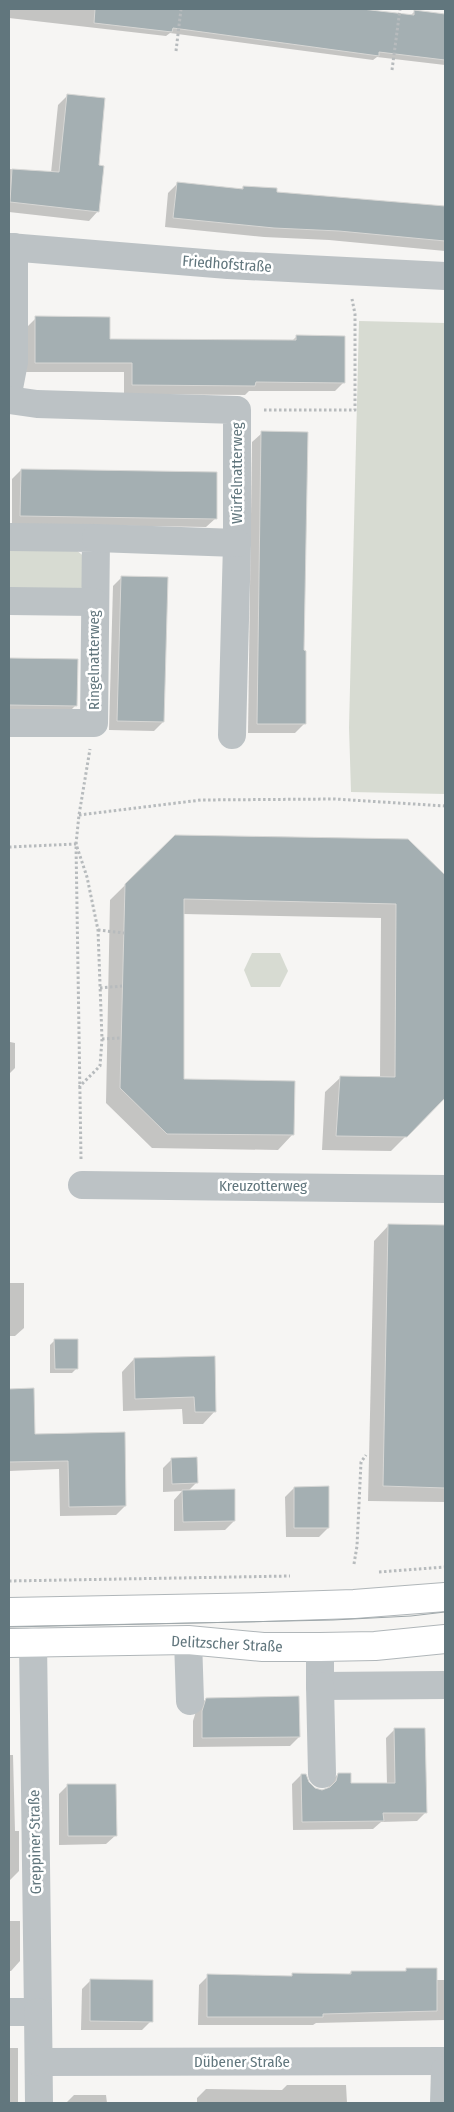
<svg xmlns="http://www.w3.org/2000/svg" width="454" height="2112" viewBox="0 0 454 2112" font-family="'Fira Sans Condensed',sans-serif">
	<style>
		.green { fill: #d7dbd2 }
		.shadow { fill: #0003 }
		.building { fill: #a4afb2; stroke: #d7d7d5 }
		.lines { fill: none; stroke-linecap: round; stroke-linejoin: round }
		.major-casing { stroke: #b0b6b9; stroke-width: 30 }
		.path { stroke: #b7bbbd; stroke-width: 3; stroke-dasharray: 2.5 2.5; stroke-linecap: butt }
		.minor { stroke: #bcc2c5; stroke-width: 28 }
		.major { stroke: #fff; stroke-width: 28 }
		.tram { stroke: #9ea7aa; stroke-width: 1 }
		.labels { text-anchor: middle; stroke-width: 5; stroke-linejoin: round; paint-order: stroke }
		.street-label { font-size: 15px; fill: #61767d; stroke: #fff }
	</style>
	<rect width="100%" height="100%" fill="#f6f5f3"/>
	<!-- green -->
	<g class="green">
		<path d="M359,321L445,323V794L351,792L349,728Z"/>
		<path d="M65,544C90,557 98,567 79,591H9V551L22,545Z"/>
		<path d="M252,953H280L288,971L280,987H251L244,970Z"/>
	</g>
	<!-- shadow -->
	<g class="shadow">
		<path d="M9,9H357L410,16L415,11L445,15V65L377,57L373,60L170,33L166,36L9,18Z"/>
		<path d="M67,96L98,167V211L89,221L9,212V169L51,173L58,105Z"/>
		<path d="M177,184L241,190L243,187L276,194L445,207V251L329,240L264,237L165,227L168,193Z"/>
		<path d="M36,318L108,340L292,341L296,337L344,382L335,391H249L245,395L124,394V372H26L27,327Z"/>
		<path d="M262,433L302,652L304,724L295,733H248L252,442Z"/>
		<path d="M21,470L216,518L206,527L12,524V479Z"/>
		<path d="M122,577L163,722L154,731L109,730L113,586Z"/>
		<path d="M9,659L77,661L76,705L67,714L9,713Z"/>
		<path d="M175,836L407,840L445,877V1097L391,1151L322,1150L325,1092L340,1078H380L381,918L183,914L182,1080L292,1135L278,1150L152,1148L106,1103L110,900Z"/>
		<path d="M9,1030H10V1042L15,1043V1068L10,1073L9,1082Z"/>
		<path d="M389,1225L445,1226V1502L368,1501L374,1241Z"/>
		<path d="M9,1283H24V1328L15,1336H9Z"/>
		<path d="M55,1340L77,1368L72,1373H50V1345Z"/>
		<path d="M214,1357L215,1411L203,1424H183L182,1409L123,1411L122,1372L134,1359Z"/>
		<path d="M33,1389L34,1436L123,1433L125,1506L116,1515L60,1516L59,1469L9,1471V1390Z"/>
		<path d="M172,1459L197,1482L188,1491L234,1521L225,1530L174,1531V1500L182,1491L163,1492V1468Z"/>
		<path d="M294,1488L328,1528L319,1537H286L285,1497Z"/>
		<path d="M206,1699L299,1737L290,1746L193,1747V1721L197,1708Z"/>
		<path d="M395,1729L426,1812L417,1821L381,1822L373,1829L293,1830L292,1784L301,1775L314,1789L322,1791L328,1789L329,1783L338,1774L350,1784H387L386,1738Z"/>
		<path d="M9,1755H13L15,1831H19V1871L10,1880Z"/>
		<path d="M68,1785L116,1835L106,1844L59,1845V1794Z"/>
		<path d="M9,1921H20V1961L11,1971H9Z"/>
		<path d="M407,1969L436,1980H445V2020L316,2023L313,2025H198L199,1985L208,1976L290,1977L292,1975H348L351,1972H404Z"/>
		<path d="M91,1980L151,2021L142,2030H81L82,1989Z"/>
		<rect x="9" y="2048" width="9" height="55"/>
		<path d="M287,2085H346L347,2103H197V2098L206,2089L282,2090Z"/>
		<path d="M74,2095H106L107,2103H66Z"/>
	</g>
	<!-- building -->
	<g class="building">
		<path d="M95,9H362L414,15V10L445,14V60L379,52V56L173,28L172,32L94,23Z"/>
		<path d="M67,94L105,98L99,165L104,166L99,212L10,202L12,169L59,172Z"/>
		<path d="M177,182L243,189V186L277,188V192L445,206V241L339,231L274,228L173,218Z"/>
		<path d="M35,316L110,317V339L296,340V335L345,336V383L256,382L255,386L132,385V363H35Z"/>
		<path d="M261,431L308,432L304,650L306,651V724H257Z"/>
		<path d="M21,469L217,472V519L20,516Z"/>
		<path d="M121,576L168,577L164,722L117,721Z"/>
		<path d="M9,658L78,659L77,706L9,705Z"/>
		<path d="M175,835L408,839L445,875V1098L407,1137L336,1136L340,1076L395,1077L396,904L184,899V1079L295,1081L294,1135L167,1134L120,1088L125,884Z"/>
		<path d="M388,1224L445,1225V1488L383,1486Z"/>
		<path d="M54,1339H78V1369H55Z"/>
		<path d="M215,1356L216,1412H195L194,1397L135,1399L134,1358Z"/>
		<path d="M34,1388L35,1434L125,1432L126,1506L69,1507L68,1461L9,1462V1389Z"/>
		<path d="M197,1457L198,1483L172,1484L171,1458Z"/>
		<path d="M329,1486V1528H294V1487Z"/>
		<path d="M235,1489V1521L183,1522L182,1490Z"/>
		<path d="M299,1696L300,1737L202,1738V1711L206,1698Z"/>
		<path d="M394,1728H425L427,1813H383L384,1821L302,1822L301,1774H306L309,1782L315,1788L322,1790L330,1787L336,1781L338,1773H351V1783H395Z"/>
		<path d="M67,1784H116L117,1836H68Z"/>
		<path d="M406,1968H437V2011L323,2014V2017H207V1974L292,1976V1973L351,1974V1971H406Z"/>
		<path d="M90,1979L153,1980V2022L90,2021Z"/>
	</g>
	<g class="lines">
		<!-- major casing -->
		<g class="major-casing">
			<g id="major">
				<path d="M9,1612L263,1607L354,1604L445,1597"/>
				<path d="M9,1643L188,1640L263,1647H320L375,1646L445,1639"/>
			</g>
		</g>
		<!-- path -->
		<g class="path">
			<path d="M176,51L181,9"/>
			<path d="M392,70L400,9"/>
			<path d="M264,410H355V314L352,299"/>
			<path d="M79,815L201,800L335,799L445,806"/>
			<path d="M9,847L76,844L87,877L98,930L102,1039L100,1066L79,1087"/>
			<path d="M98,930L124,933"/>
			<path d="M100,988L122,986"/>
			<path d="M102,1039L121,1038"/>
			<path d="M81,1159L76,844L79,815L90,749"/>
			<path d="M354,1564L357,1546L361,1462L366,1455"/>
			<path d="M379,1572L445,1567"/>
			<path d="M9,1581L290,1576"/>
		</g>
		<!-- minor -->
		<g class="minor">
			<path d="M9,247L228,265L445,276"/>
			<path d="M9,388L14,362V247"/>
			<path d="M9,400L37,404L237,410V543L232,735"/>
			<path d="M9,537L96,538L94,723H9"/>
			<path d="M96,538L237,543"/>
			<path d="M9,601L94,602"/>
			<path d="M82,1185L445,1189"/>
			<path d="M188,1640L190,1701"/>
			<path d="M320,1647V1686L445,1685"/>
			<path d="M320,1686L322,1774"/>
			<path d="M9,2012H38L33,1642"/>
			<path d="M38,2012L39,2103"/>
			<path d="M39,2062L445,2061"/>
			<path d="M444,2103L445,2070"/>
		</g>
		<!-- major -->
		<use href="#major" class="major"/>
		<!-- tram -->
		<path class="tram" d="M9,1627L333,1620L411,1616L445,1612"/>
	</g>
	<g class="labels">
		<!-- street labels -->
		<g class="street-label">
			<text transform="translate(227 264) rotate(4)" y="5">Friedhofstraße</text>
			<text transform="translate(237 473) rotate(-90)" y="5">Würfelnatterweg</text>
			<text transform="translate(94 660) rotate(-90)" y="5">Ringelnatterweg</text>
			<text x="263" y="1191">Kreuzotterweg</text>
			<text transform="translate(227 1644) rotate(3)" y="5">Delitzscher Straße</text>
			<text transform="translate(35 1842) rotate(-91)" y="5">Greppiner Straße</text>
			<text x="242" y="2067">Dübener Straße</text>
		</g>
	</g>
	<!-- border -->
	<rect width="454" height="2112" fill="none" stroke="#61767d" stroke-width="20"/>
</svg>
